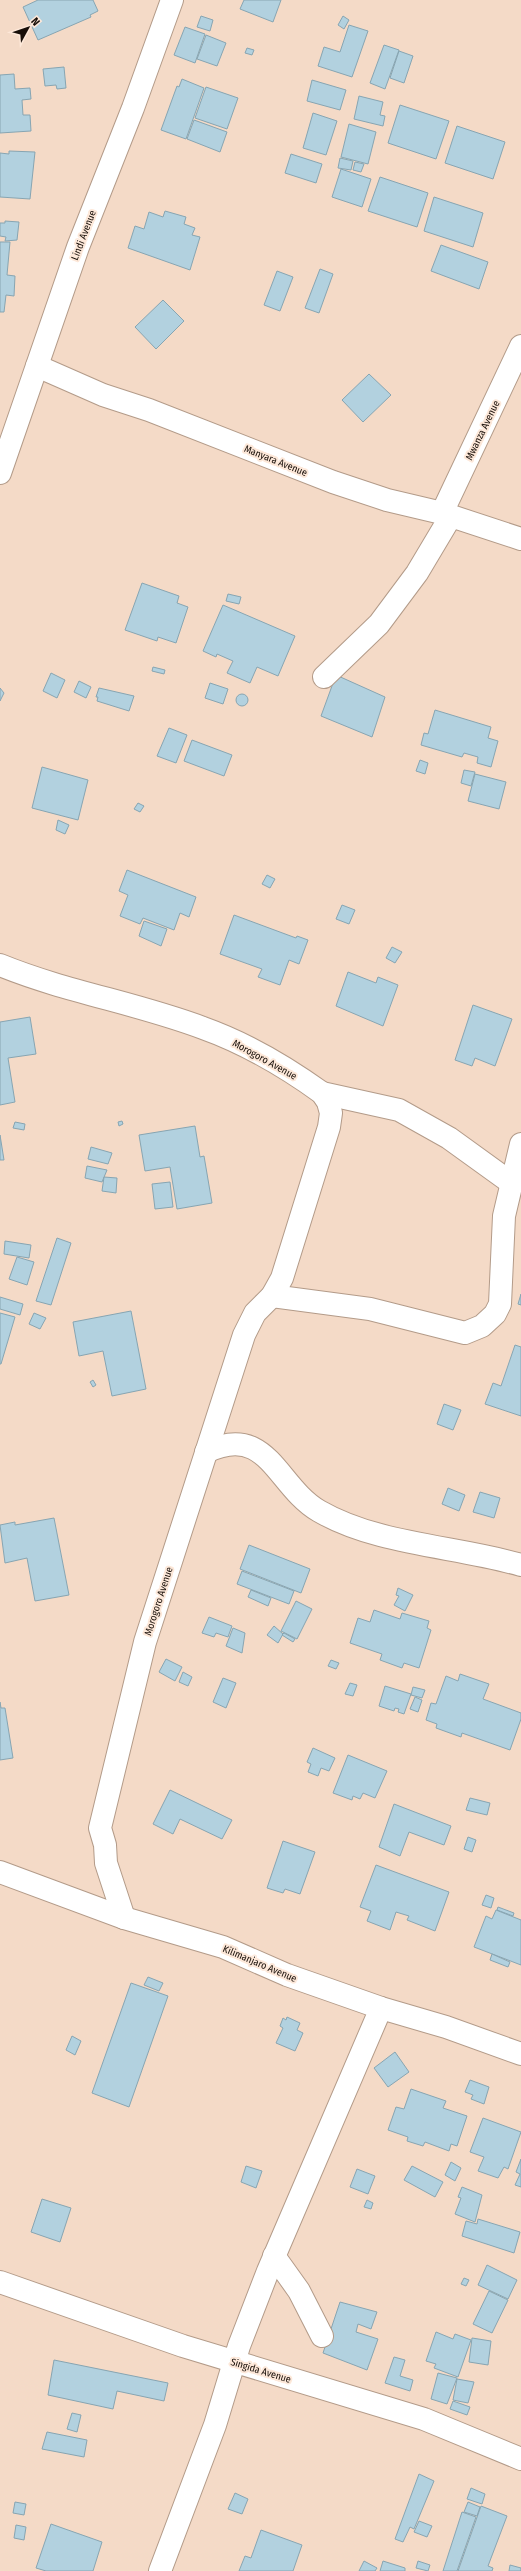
<svg xmlns="http://www.w3.org/2000/svg" width="521" height="2571" viewBox="0 0 521 2571" font-family="'Fira Sans Condensed',sans-serif">
	<style>
		.building { fill: #b2d1df; stroke: #87a5b2 }
		.lines { fill: none; stroke-linecap: round; stroke-linejoin: round }
		.minor-casing { stroke: #b39b89; stroke-width: 24 }
		.minor { stroke: #fff; stroke-width: 22 }
		.labels { text-anchor: middle; stroke-width: 4; stroke-linejoin: round; paint-order: stroke }
		.street-label { font-size: 10px; fill: #170e08; stroke: #fde8d9 }
	</style>
	<rect width="100%" height="100%" fill="#f4dac7"/>
	<!-- building -->
	<g class="building">
		<path d="M38,0H93L98,11L90,15L91,17L38,40L23,7Z"/>
		<path d="M244,0H281L273,22L240,9Z"/>
		<path d="M201,16L213,20L210,31L197,27Z"/>
		<path d="M343,16L349,20L344,29L338,25Z"/>
		<path d="M349,25L368,31L352,77L318,66L324,47L340,52Z"/>
		<path d="M185,27L205,34L195,63L174,55Z"/>
		<path d="M206,35L226,43L217,66L197,59Z"/>
		<path d="M384,45L399,50L385,89L370,83Z"/>
		<path d="M247,48L254,50L252,55L245,53Z"/>
		<path d="M399,51L413,56L404,83L390,78Z"/>
		<path d="M64,67L66,88L57,89L56,85L45,86L43,69Z"/>
		<path d="M14,74L15,89L30,88L31,99L22,100L23,115H30L31,131L0,133V75Z"/>
		<path d="M182,79L204,88L186,139L161,130L177,86L179,87Z"/>
		<path d="M312,80L346,90L340,110L307,101Z"/>
		<path d="M206,87L238,98L227,129L195,118Z"/>
		<path d="M359,96L383,102L380,115L385,116L383,126L354,119Z"/>
		<path d="M400,105L449,121L436,159L388,143Z"/>
		<path d="M313,113L337,121L326,155L303,148Z"/>
		<path d="M194,120L227,132L220,152L187,139Z"/>
		<path d="M349,124L376,132L368,164L341,157Z"/>
		<path d="M457,126L505,142L493,179L445,163Z"/>
		<path d="M9,151L35,152L30,199L0,197V153L9,154Z"/>
		<path d="M291,154L322,164L316,183L285,173Z"/>
		<path d="M340,158L353,161L351,170L338,168Z"/>
		<path d="M355,162L364,164L361,172L353,170Z"/>
		<path d="M341,169L371,179L362,207L332,197Z"/>
		<path d="M380,177L428,193L417,227L368,211Z"/>
		<path d="M434,197L483,213L473,247L424,231Z"/>
		<path d="M165,211L186,217L184,224L195,228L192,235L200,237L190,270L128,248L135,226L144,229L149,212L163,217Z"/>
		<path d="M5,221L19,222L17,240L5,241L6,237L0,236V223H5Z"/>
		<path d="M0,242H10L7,275L15,276L14,296L6,295L4,312H0Z"/>
		<path d="M441,245L488,262L479,289L431,271Z"/>
		<path d="M320,269L333,274L319,313L305,308Z"/>
		<path d="M277,271L293,277L280,311L264,305Z"/>
		<path d="M163,300L184,321L156,349L135,327Z"/>
		<path d="M369,374L391,395L363,422L342,400Z"/>
		<path d="M142,583L179,596L177,603L188,607L176,643L158,637L157,641L125,630Z"/>
		<path d="M228,594L241,597L239,604L226,601Z"/>
		<path d="M223,605L295,636L278,676L257,667L250,683L227,673L233,661L217,654L216,657L203,651Z"/>
		<path d="M153,667L165,670L164,674L152,671Z"/>
		<path d="M51,673L65,680L57,698L43,691Z"/>
		<path d="M336,675L385,697L372,737L321,716Z"/>
		<path d="M79,681L91,687L86,698L74,692Z"/>
		<path d="M210,683L228,689L223,704L205,698Z"/>
		<path d="M0,688L4,693L0,701Z"/>
		<path d="M99,688L134,696L129,711L97,701L98,697H96Z"/>
		<circle cx="242" cy="700" r="6"/>
		<path d="M435,710L491,727L488,738L498,741L491,767L477,763L478,757L464,753L462,757L421,745L424,733L428,734Z"/>
		<path d="M169,728L187,735L176,763L157,756Z"/>
		<path d="M192,740L232,755L224,776L184,761Z"/>
		<path d="M420,760L428,763L425,774L416,771Z"/>
		<path d="M42,767L88,780L78,820L32,808Z"/>
		<path d="M464,770L475,772L471,786L461,783Z"/>
		<path d="M475,774L506,782L499,809L468,801Z"/>
		<path d="M138,803L144,806L140,812L134,809Z"/>
		<path d="M58,820L69,825L65,834L56,830Z"/>
		<path d="M127,870L196,897L189,917L180,913L174,930L143,918L140,924L120,916L128,895L119,891Z"/>
		<path d="M267,875L275,879L270,888L262,884Z"/>
		<path d="M342,905L355,910L349,924L336,919Z"/>
		<path d="M234,915L296,938L297,936L308,940L299,964L289,960L280,985L258,977L262,969L220,954Z"/>
		<path d="M144,921L167,929L161,946L139,936Z"/>
		<path d="M392,947L402,952L395,963L386,958Z"/>
		<path d="M348,972L376,983L378,977L398,985L383,1026L336,1006Z"/>
		<path d="M473,1005L512,1019L495,1066L475,1058L472,1066L455,1060Z"/>
		<path d="M30,1017L36,1054L8,1058L15,1102L0,1105V1022Z"/>
		<path d="M122,1121L123,1124L119,1126L118,1122Z"/>
		<path d="M15,1122L25,1124L24,1130L13,1128Z"/>
		<path d="M195,1126L200,1157L204,1156L212,1203L177,1209L170,1167L145,1171L139,1135Z"/>
		<path d="M0,1135L4,1160H0Z"/>
		<path d="M91,1147L112,1153L108,1164L88,1159Z"/>
		<path d="M87,1166L107,1170L102,1182L85,1178Z"/>
		<path d="M104,1177L117,1178L116,1193L102,1191Z"/>
		<path d="M170,1182L173,1207L155,1209L152,1184Z"/>
		<path d="M57,1238L71,1243L51,1305L36,1301Z"/>
		<path d="M5,1241L31,1245L29,1258L4,1254Z"/>
		<path d="M17,1257L34,1262L27,1285L9,1279Z"/>
		<path d="M521,1294V1305L518,1304Z"/>
		<path d="M0,1297L23,1304L20,1315L0,1309Z"/>
		<path d="M131,1311L146,1389L112,1396L103,1351L79,1356L73,1322Z"/>
		<path d="M0,1313L15,1317L1,1364H0Z"/>
		<path d="M34,1313L46,1318L40,1329L29,1324Z"/>
		<path d="M515,1345L521,1347V1416L485,1404L493,1383L501,1386Z"/>
		<path d="M93,1380L96,1385L93,1387L90,1382Z"/>
		<path d="M444,1404L461,1410L453,1430L437,1424Z"/>
		<path d="M448,1488L465,1495L459,1511L442,1504Z"/>
		<path d="M480,1492L500,1498L494,1518L473,1512Z"/>
		<path d="M54,1518L69,1595L35,1601L27,1558L5,1563L0,1525L15,1522V1525Z"/>
		<path d="M249,1545L310,1569L301,1593L240,1569Z"/>
		<path d="M242,1571L294,1591L289,1604L237,1584Z"/>
		<path d="M398,1588L413,1595L405,1611L394,1605L399,1596L396,1595Z"/>
		<path d="M251,1590L271,1598L268,1606L248,1597Z"/>
		<path d="M296,1601L312,1609L297,1639L281,1631Z"/>
		<path d="M374,1610L400,1619L402,1613L429,1621L427,1628L431,1630L419,1668L404,1663L402,1668L380,1660L382,1654L350,1643L358,1618L370,1622Z"/>
		<path d="M209,1617L232,1626L228,1637L216,1633L214,1637L202,1633Z"/>
		<path d="M274,1626L283,1634L278,1643L267,1635Z"/>
		<path d="M233,1628L245,1633L242,1653L226,1646Z"/>
		<path d="M284,1633L295,1639L293,1642L282,1635Z"/>
		<path d="M166,1659L182,1667L175,1681L159,1672Z"/>
		<path d="M331,1660L339,1663L336,1669L328,1666Z"/>
		<path d="M183,1672L192,1677L188,1686L179,1682Z"/>
		<path d="M460,1674L489,1684L483,1699L521,1713V1719L510,1750L462,1733L461,1737L436,1728L437,1724L426,1720L431,1703L436,1704L446,1676L458,1681Z"/>
		<path d="M223,1678L236,1683L226,1708L213,1702Z"/>
		<path d="M350,1683L357,1685L353,1696L345,1694Z"/>
		<path d="M385,1686L411,1694L404,1714L398,1712L399,1709L395,1708L394,1711L379,1706Z"/>
		<path d="M413,1687L425,1690L422,1698L411,1695Z"/>
		<path d="M415,1697L422,1700L418,1712L410,1709Z"/>
		<path d="M0,1702L1,1708H5L13,1758L0,1760Z"/>
		<path d="M313,1748L335,1758L329,1771L321,1768L318,1776L308,1772L311,1764L307,1762Z"/>
		<path d="M348,1755L387,1771L375,1798L363,1793L360,1799L353,1796L352,1800L333,1793Z"/>
		<path d="M170,1790L232,1820L222,1839L180,1819L173,1834L153,1824Z"/>
		<path d="M470,1798L490,1803L487,1815L466,1810Z"/>
		<path d="M394,1804L451,1826L444,1845L409,1832L400,1856L379,1847Z"/>
		<path d="M468,1837L476,1840L472,1852L464,1849Z"/>
		<path d="M283,1841L315,1852L300,1894L285,1889L283,1893L267,1888Z"/>
		<path d="M376,1865L449,1892L435,1931L407,1920L409,1916L396,1912L390,1930L367,1921L371,1911L360,1907Z"/>
		<path d="M486,1895L494,1898L491,1908L482,1905Z"/>
		<path d="M498,1907L514,1913L513,1916L497,1910Z"/>
		<path d="M496,1910L521,1920V1965L474,1947L486,1916L492,1919Z"/>
		<path d="M492,1954L510,1962L508,1967L490,1960Z"/>
		<path d="M148,1977L163,1983L159,1991L144,1985Z"/>
		<path d="M131,1983L168,1996L129,2107L92,2093Z"/>
		<path d="M287,2017L300,2023L297,2030L303,2033L295,2051L276,2043L283,2028L280,2026L283,2018L286,2020Z"/>
		<path d="M72,2036L81,2041L75,2055L66,2050Z"/>
		<path d="M395,2052L409,2072L388,2087L374,2068Z"/>
		<path d="M470,2080L489,2087L484,2104L471,2099L473,2095L465,2092Z"/>
		<path d="M411,2089L446,2101L443,2108L467,2116L457,2146L451,2144L449,2151L425,2142L423,2146L407,2141L408,2137L388,2130L396,2107L404,2109Z"/>
		<path d="M483,2118L521,2132L508,2169L504,2167L498,2178L478,2171L484,2157L470,2152Z"/>
		<path d="M521,2159V2187L515,2185L520,2174L516,2172Z"/>
		<path d="M451,2162L461,2168L455,2181L445,2175Z"/>
		<path d="M246,2166L262,2171L256,2188L241,2182Z"/>
		<path d="M412,2166L443,2182L435,2197L404,2180Z"/>
		<path d="M357,2169L375,2176L368,2194L350,2187Z"/>
		<path d="M462,2187L482,2195L475,2222L455,2214L461,2198L458,2197Z"/>
		<path d="M42,2199L71,2208L60,2242L31,2232Z"/>
		<path d="M367,2200L373,2203L371,2209L364,2207Z"/>
		<path d="M478,2219L520,2232L514,2253L462,2236L466,2221L477,2224Z"/>
		<path d="M487,2265L517,2280L508,2299L478,2285Z"/>
		<path d="M464,2278L469,2280L466,2286L461,2284Z"/>
		<path d="M489,2291L508,2300L492,2333L473,2324Z"/>
		<path d="M340,2302L377,2312L371,2329L358,2324L356,2332L378,2339L367,2370L323,2353Z"/>
		<path d="M436,2332L453,2339L455,2334L471,2340L458,2377L434,2368L436,2364L426,2361Z"/>
		<path d="M472,2338L491,2341L488,2365L469,2362Z"/>
		<path d="M394,2357L405,2360L400,2376L413,2380L410,2391L385,2383Z"/>
		<path d="M54,2360L168,2383L164,2401L117,2391L113,2409L48,2395Z"/>
		<path d="M438,2373L457,2378L447,2404L431,2399Z"/>
		<path d="M457,2379L474,2382L468,2403L453,2400Z"/>
		<path d="M453,2401L470,2407L467,2415L450,2409Z"/>
		<path d="M72,2413L81,2415L77,2432L67,2429Z"/>
		<path d="M47,2432L87,2440L84,2457L42,2449Z"/>
		<path d="M419,2474L434,2481L414,2529L410,2527L403,2542L395,2539Z"/>
		<path d="M471,2488L485,2494L482,2504L467,2499Z"/>
		<path d="M235,2493L248,2499L242,2514L228,2509Z"/>
		<path d="M15,2502L26,2504L24,2515L13,2513Z"/>
		<path d="M468,2502L480,2507L477,2516L464,2512Z"/>
		<path d="M481,2506L507,2516L488,2566L493,2568L492,2571H458Z"/>
		<path d="M462,2512L476,2517L457,2571H443Z"/>
		<path d="M419,2521L432,2526L427,2537L414,2532Z"/>
		<path d="M51,2524L102,2542L93,2571H46L36,2568Z"/>
		<path d="M16,2525L26,2527L24,2540L14,2538Z"/>
		<path d="M261,2530L302,2545L293,2571H239L245,2556L251,2558Z"/>
		<path d="M364,2561L377,2568L375,2571H359Z"/>
		<path d="M383,2561L405,2568V2571H380Z"/>
		<path d="M418,2561L430,2565L428,2571L416,2568Z"/>
		<path d="M510,2565L521,2568V2571H509Z"/>
	</g>
	<g class="lines">
		<!-- minor casing -->
		<g class="minor-casing">
			<g id="minor">
				<path d="M37,366L103,395L149,410L333,482L387,500L442,513L521,539"/>
				<path d="M0,473L78,247L133,108L172,0"/>
				<path d="M442,513L521,346"/>
				<path d="M324,677L379,624L417,573L451,516"/>
				<path d="M0,965C66,992 137,1003 203,1028C245,1043 286,1067 322,1093L328,1102L331,1113L329,1127L282,1278L272,1296L255,1313L244,1335L145,1642L100,1828L105,1845L106,1863L124,1918"/>
				<path d="M322,1093L399,1110L449,1138L510,1182"/>
				<path d="M272,1296L370,1309L465,1333L482,1326L495,1314L500,1304L504,1216L521,1144"/>
				<path d="M206,1452C268,1422 276,1486 319,1511C378,1545 456,1546 521,1565"/>
				<path d="M0,1872L124,1918L223,1947L287,1975L381,2008L446,2027L521,2054"/>
				<path d="M274,2256L299,2291L322,2336"/>
				<path d="M0,2282L183,2346L424,2419L521,2459"/>
				<path d="M160,2571L215,2425L239,2346L268,2271L381,2008"/>
			</g>
		</g>
		<!-- minor -->
		<use href="#minor" class="minor"/>
	</g>
	<g class="labels">
		<!-- street labels -->
		<g class="street-label">
			<text transform="translate(83 235) rotate(-69)" y="4">Lindi Avenue</text>
			<text transform="translate(482 430) rotate(-64)" y="4">Mwanza Avenue</text>
			<text transform="translate(276 460) rotate(22)" y="4">Manyara Avenue</text>
			<text transform="translate(265 1059) rotate(29)" y="4">Morogoro Avenue</text>
			<text transform="translate(158 1601) rotate(-72)" y="4">Morogoro Avenue</text>
			<text transform="translate(260 1963) rotate(23)" y="4">Kilimanjaro Avenue</text>
			<text transform="translate(261 2370) rotate(17)" y="4">Singida Avenue</text>
		</g>
	</g>
	<!-- north arrow -->
	<g transform="translate(28 28) rotate(50)" stroke="#fde8d9" stroke-width="3" paint-order="stroke">
	<path d="M0-3L7 15L0 10L-7 15Z" fill="#170e08"/>
	<text y="-6" font-size="11" font-weight="bold" text-anchor="middle" fill="#170e08">N</text>
	</g>
</svg>
